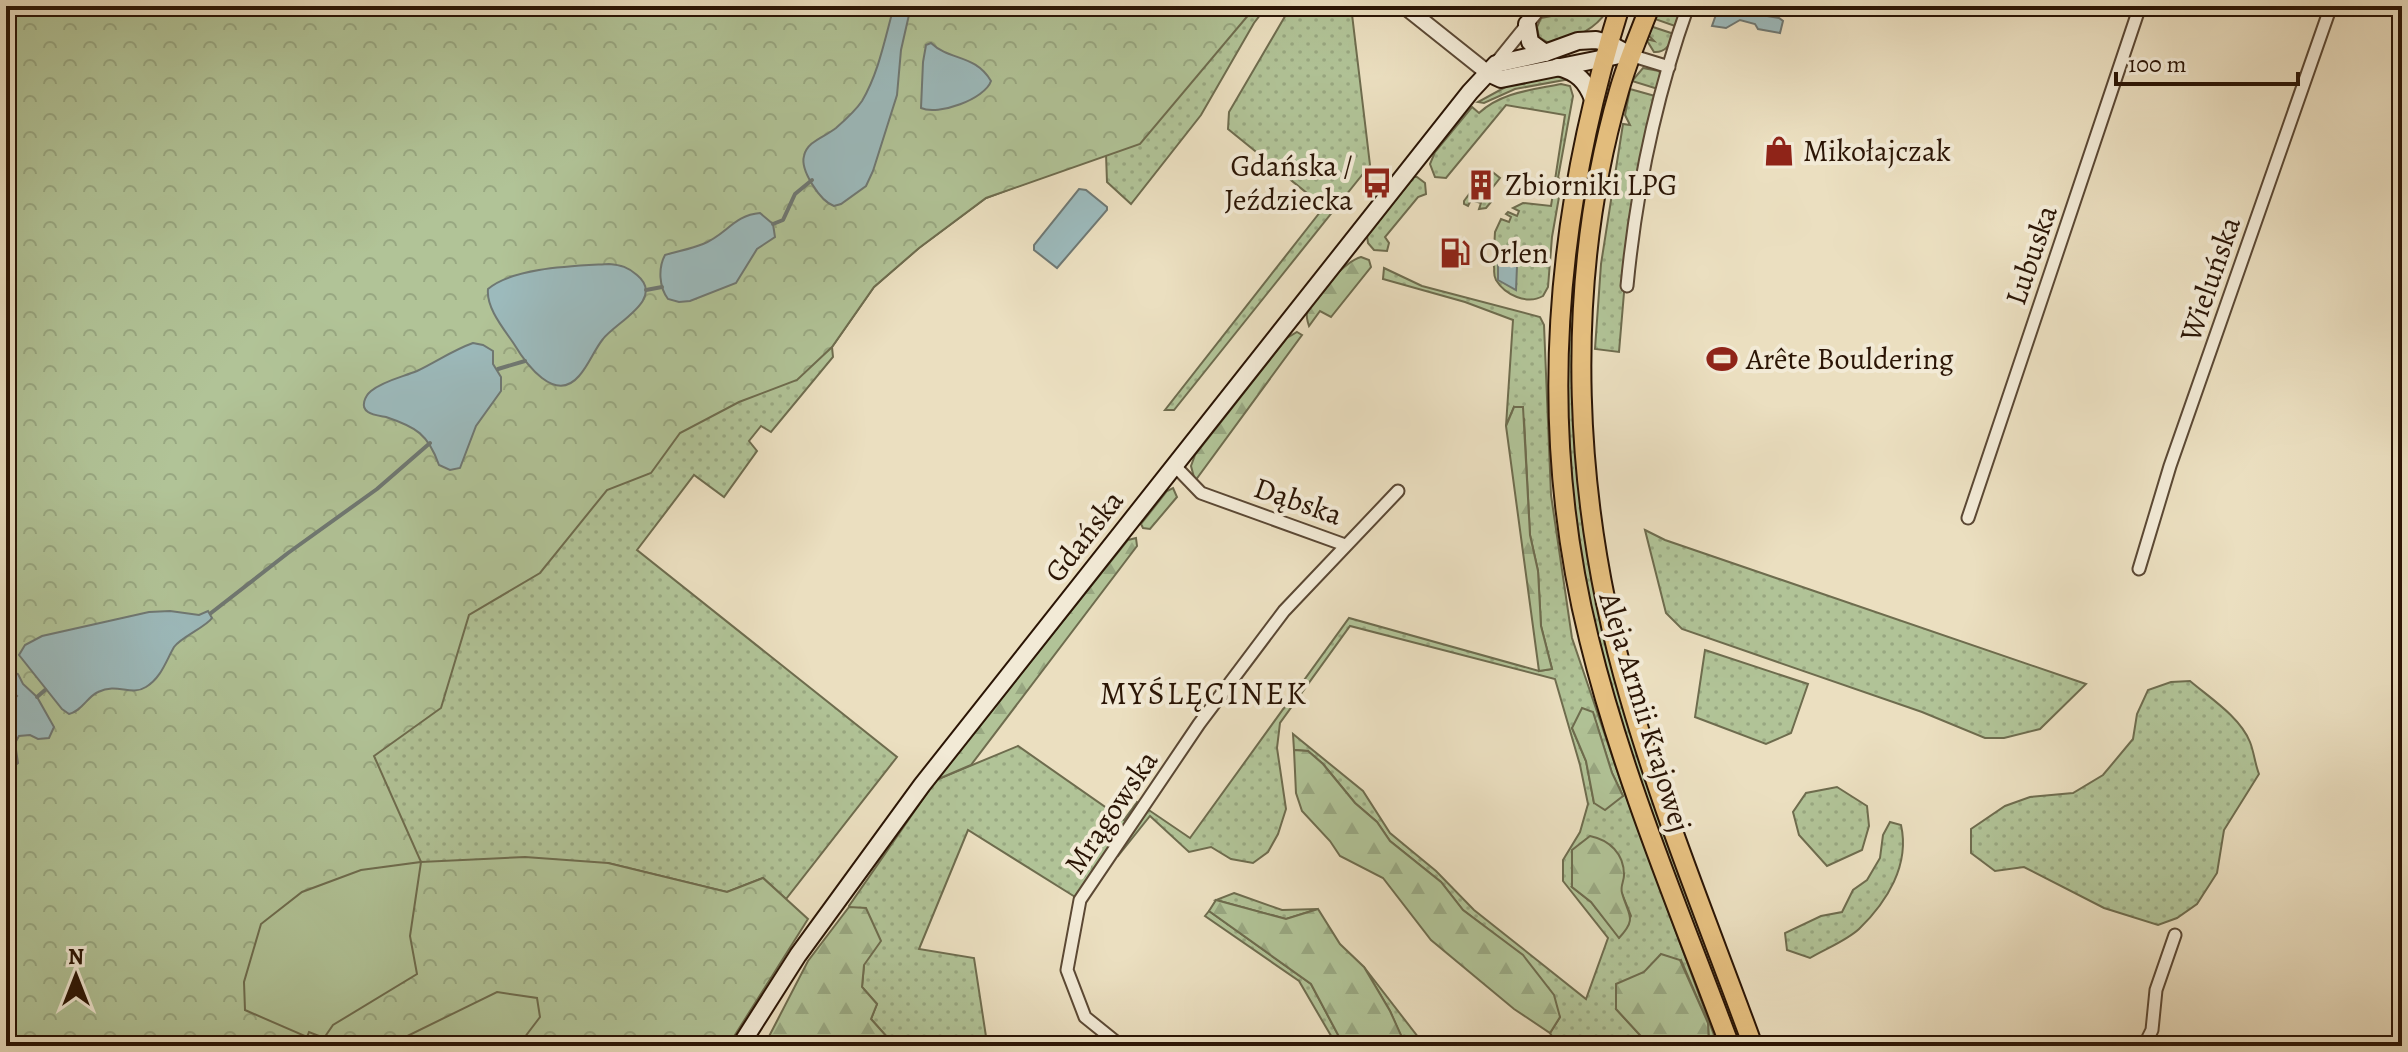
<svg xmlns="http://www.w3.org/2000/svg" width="2408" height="1052" viewBox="0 0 2408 1052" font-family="Alegreya,serif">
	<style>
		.grass { fill: url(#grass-dots); stroke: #6e6c4e; stroke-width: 2; fill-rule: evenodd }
		.forest { fill: url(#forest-firs); stroke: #6e6c4e; stroke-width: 2 }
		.park { fill: url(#park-crowns); stroke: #6e6c4e; stroke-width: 2 }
		.pitch { fill: #b1c397; stroke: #6e6c4e; stroke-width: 2 }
		.water { fill: #9cbabc; stroke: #6f7873; stroke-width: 2 }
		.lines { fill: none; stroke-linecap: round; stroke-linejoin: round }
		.stream { stroke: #6f7873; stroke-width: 4 }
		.minor-casing { stroke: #5b4834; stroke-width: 15 }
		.tertiary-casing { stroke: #5b4834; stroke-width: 18 }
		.secondary-casing { stroke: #2b1505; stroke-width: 20 }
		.primary-casing { stroke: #2b1505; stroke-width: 22 }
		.minor { stroke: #f2ead6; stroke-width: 11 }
		.tertiary { stroke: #f2ead6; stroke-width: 14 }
		.secondary { stroke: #f2ead6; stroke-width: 16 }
		.primary { stroke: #e6c080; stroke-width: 18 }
		.labels { text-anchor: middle; stroke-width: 8; stroke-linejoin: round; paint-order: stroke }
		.poi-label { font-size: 30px; fill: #2b1505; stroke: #f2ead6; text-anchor: start }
		.street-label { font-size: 30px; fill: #2b1505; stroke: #f2ead6 }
		.neighbourhood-label { font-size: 32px; letter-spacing: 2px; fill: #2b1505; stroke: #f2ead6 }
	</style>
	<defs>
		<pattern id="grass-dots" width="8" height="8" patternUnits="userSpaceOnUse" patternTransform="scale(2)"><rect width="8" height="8" fill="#b1c397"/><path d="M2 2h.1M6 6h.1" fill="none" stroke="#98a781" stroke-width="1.8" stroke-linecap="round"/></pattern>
		<pattern id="forest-firs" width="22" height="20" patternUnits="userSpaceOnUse" patternTransform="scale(2)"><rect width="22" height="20" fill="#b1c397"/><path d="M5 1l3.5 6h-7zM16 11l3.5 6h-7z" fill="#98a781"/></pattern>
		<pattern id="park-crowns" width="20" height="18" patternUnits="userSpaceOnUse" patternTransform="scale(2)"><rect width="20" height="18" fill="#b1c397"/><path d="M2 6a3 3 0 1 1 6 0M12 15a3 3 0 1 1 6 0" fill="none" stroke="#98a781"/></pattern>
	</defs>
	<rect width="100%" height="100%" fill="#ebdfc0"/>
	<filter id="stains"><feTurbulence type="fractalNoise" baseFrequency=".0025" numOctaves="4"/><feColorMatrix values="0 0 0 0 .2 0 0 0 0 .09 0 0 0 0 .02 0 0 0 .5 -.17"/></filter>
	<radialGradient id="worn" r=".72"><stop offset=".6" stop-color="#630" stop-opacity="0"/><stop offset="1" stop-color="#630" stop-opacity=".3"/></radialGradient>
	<!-- grass -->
	<g class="grass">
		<path d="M6,6H1267L1254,23L1201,115L1131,204L1107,182L1106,154L986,198L919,248L874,287L832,347L833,357L771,432L761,426L749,441L757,451L724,497L694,475L637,550L897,757L786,899L763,878L727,892L608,863L361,870Z"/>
		<path d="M1291,6H1351L1370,165L1174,410H1165L1324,207L1228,129L1229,112Z"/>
		<path d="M1657,6H1682L1675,26L1652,18Z"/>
		<path d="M1593,8L1607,11C1593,32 1574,37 1552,45L1539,37L1537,27L1541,18Z"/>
		<path d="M1650,26L1674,34C1671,44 1666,53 1654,52L1646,39L1654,41L1647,34Z"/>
		<path d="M1643,68L1659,71L1661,75L1658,89L1632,81Z"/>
		<path d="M1555,74L1570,79L1515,89L1484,103L1478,102L1511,84Z"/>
		<path d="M1604,82L1611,84L1589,182L1576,263L1573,308L1575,407L1586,530L1745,1046H1737L1626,740L1602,661L1582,571L1566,444L1568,280Z"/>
		<path d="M1561,84L1570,86L1573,96L1558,178L1562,180L1552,237L1548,287L1543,296C1527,305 1505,295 1496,280C1492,272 1496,269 1493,262L1506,263L1507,251L1494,250L1495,232L1501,219L1509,222L1511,217L1506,214L1508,212L1517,216L1519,211L1513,208L1523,203L1551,206L1565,115L1506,105L1446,178L1435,177L1430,164L1435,152L1472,107L1479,113C1502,92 1532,90 1561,84Z"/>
		<path d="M1630,89L1655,96L1631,210L1619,352L1595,349L1601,264L1623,124L1630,125L1625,115Z"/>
		<path d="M1490,170L1500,178L1486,196L1491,202L1486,208L1479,209L1481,203L1471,200L1468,206L1464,204V201L1473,189L1480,194L1489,182L1482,176Z"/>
		<path d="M1414,177H1417L1425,183L1426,194L1418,197L1385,237L1389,243L1387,251L1374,250L1368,243L1367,236Z"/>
		<path d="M1384,268L1422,286L1540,317L1544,325L1551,495L1572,638L1624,791L1718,1046H1709L1708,1023L1681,960L1616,1009L1650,1046H1558L1550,1033L1560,1017L1523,956L1463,910L1441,882L1390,841L1377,822L1355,803L1323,764L1308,751L1294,750L1293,734L1363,791L1390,833L1436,871L1474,910L1586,999L1608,938L1563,881V860L1580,832L1588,804L1580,765L1555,679L1350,626L1280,723L1277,748L1286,809L1278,834L1268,852L1253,863L1231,859L1211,847L1189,852L1150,816L1118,856L1113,853L1080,900L968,830L919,949L974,958L987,1043L977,1046H883L888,1038L871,1019L877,1004L862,987L864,965L849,906L936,780L1018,746L1124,820L1137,802L1190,838L1349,618L1539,671L1552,669L1541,626L1538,571L1530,535L1524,419L1514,407L1506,426L1513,320L1465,302L1383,279ZM1593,713L1612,773L1623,796L1594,803L1586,761L1572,728ZM1624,874L1620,889L1631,916L1619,937L1591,902L1572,887Z"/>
		<path d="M1645,530L1665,540L2086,684L2040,729L2004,738H1985L1922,712L1682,629L1666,613Z"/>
		<path d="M1705,650L1808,684L1791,733L1766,744L1695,717Z"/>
		<path d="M2190,681C2210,698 2240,717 2250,742C2254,752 2255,764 2259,774L2224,830L2217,873L2197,904L2177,918L2158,925L2104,908L2024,867L1995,871L1971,853V829L2005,806L2030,797L2073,793L2103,775L2133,739L2137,714L2148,690L2171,682Z"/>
		<path d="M1837,787L1867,806L1869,826L1862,850L1827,866L1799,835L1793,812L1806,793Z"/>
		<path d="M1890,822L1901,825C1910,865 1887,902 1859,929C1846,941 1825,949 1810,958L1787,950L1785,933L1821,916L1842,912L1853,890L1867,880L1880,858L1883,835Z"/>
		<path d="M1234,893L1282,910L1318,909L1286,919L1216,900Z"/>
		<path d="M1209,911L1311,984L1344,1046H1337L1299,981L1205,916Z"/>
		<path d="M1364,967L1425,1046H1405L1390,1011Z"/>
	</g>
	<!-- forest -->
	<g class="forest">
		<path d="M1361,257L1369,260L1371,267L1331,317L1320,311L1309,326C1308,323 1306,317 1307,313C1311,297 1346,261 1361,257Z"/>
		<path d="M1297,332L1302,335L1195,481L1191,466L1195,455L1287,338Z"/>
		<path d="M1514,407H1523L1530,535L1538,571L1541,626L1552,669L1539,671L1506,426Z"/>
		<path d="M1173,488L1177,497L1150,529L1143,528L1141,524L1167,491Z"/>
		<path d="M1136,538L1137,546L971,765L936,780L1128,540Z"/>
		<path d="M1582,708L1593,712L1612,773L1623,796L1605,810L1594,803L1586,761L1572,728Z"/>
		<path d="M1294,750L1308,751L1323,764L1355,803L1377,822L1390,841L1441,882L1463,910L1523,955L1554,995L1560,1017L1550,1033L1514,1009L1431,940L1383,878L1340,856L1330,841L1302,811L1296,793Z"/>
		<path d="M1590,836C1609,840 1624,853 1624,875C1624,882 1620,886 1622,893C1628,915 1638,918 1619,938L1591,902L1572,887V850Z"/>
		<path d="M1216,900L1286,919L1318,909L1340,944L1364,967L1390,1011L1406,1046H1344L1311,984L1209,911Z"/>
		<path d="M849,907L866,908L881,941L864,965L862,987L877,1004L871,1019L888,1038L883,1046H764L808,961Z"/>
		<path d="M1661,954L1680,960L1708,1023L1709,1046H1650L1616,1009V984L1644,972Z"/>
	</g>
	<!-- park -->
	<path class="park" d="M6,6H1256L1140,144L986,198L919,248L874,287L832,347L797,380L739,402L680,433L651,473L607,490L540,573L469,615L441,708L374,756L421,862L525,857L608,863L727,892L763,878L808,919L728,1046H6Z"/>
	<!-- pitch -->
	<g class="pitch">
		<path d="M421,862L410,936L417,974L333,1025L324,1038L309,1032L307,1037L245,1010L244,982L261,924L302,892L361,870Z"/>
		<path d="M497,992L537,998L540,1017L518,1046H387Z"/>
	</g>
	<!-- water -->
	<g class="water">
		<path d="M894,6H911L901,50L897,95L873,171L866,186L841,204L834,206C820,201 800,170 804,156C807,141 825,137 836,128C844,121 856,110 862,101C879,72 885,38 894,6Z"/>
		<path d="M1719,6L1744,8L1750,13L1779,18L1783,21L1780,33L1758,29L1755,24L1740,20L1726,28L1712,26Z"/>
		<path d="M931,43C950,61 975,54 991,81C985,99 938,116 921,108L923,62L926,45Z"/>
		<path d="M1079,189L1086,190L1107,207V210L1057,268L1034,250V245Z"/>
		<path d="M760,213L773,224L775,237L757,249L736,283L690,301L679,302L668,299C659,287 658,268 665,255C678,251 691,249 703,244C726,235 734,215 760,213Z"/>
		<path d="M609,264C621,265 628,267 637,275C666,299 616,322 603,339C594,350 589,365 579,376C555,404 526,364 514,344C504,329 486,308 488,289C514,267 576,266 609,264Z"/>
		<path d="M1498,265L1517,266L1516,290L1498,280Z"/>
		<path d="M473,343L483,345L493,351V364L501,377V391L476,426L460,468L450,470L439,465C428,434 416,427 386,417C381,416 372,415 368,412C360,407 365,396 371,391C383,381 402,377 417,371C436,362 453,350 473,343Z"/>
		<path d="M170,611L199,615L208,611L212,618C206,627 181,637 174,647C166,661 161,678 146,687C130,697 118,682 98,692C87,697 82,711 69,714L62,709L19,655L25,645L42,636L149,612Z"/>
		<path d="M6,670L18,674L23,684L37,697L54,727L49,738L38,739L30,735L19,736L15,743L18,763L6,772V700H13L17,696L6,685Z"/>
	</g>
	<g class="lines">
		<!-- stream -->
		<g class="stream">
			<path d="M773,224L783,220L795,194L812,180"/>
			<path d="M646,290L662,287"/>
			<path d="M498,369L525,361"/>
			<path d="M211,613L288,553L377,489L430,443"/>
			<path d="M37,697L45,690"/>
		</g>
		<!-- minor casing -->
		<g class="minor-casing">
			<g id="minor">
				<path d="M1630,55L1669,67"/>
				<path d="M1496,63L1542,6"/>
				<path d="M1627,286C1636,192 1656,96 1688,6"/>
				<path d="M1175,466L1201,493L1345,545"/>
				<path d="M1968,518L2140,6"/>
				<path d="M2139,569L2170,466L2331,6"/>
				<path d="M1121,1046L1085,1017L1067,970L1080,900L1199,724L1284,611L1398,491"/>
				<path d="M2144,1046L2152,1030L2156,990L2175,935"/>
			</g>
		</g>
		<!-- tertiary casing -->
		<g class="tertiary-casing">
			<path id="tertiary" d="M1404,6L1488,73"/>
		</g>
		<!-- secondary casing -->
		<g class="secondary-casing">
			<g id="secondary">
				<path d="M1527,24L1530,42L1545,53"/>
				<path d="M1558,67C1577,72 1586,81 1593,99"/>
				<path d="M1488,73L1501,79L1615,56"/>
				<path d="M740,1046L798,955L922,785L1470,92L1496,64L1545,53L1578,41L1596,40L1608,43L1630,55"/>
			</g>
		</g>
		<!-- primary casing -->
		<g class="primary-casing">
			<g id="primary">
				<path d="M1620,6C1555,215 1536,425 1589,639C1623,778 1680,912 1730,1046"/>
				<path d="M1650,6C1639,35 1627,62 1619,91C1562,288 1573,504 1630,699C1664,817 1711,931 1753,1046"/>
			</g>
		</g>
		<!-- minor -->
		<use href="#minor" class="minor"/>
		<!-- tertiary -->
		<use href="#tertiary" class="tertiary"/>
		<!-- secondary -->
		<use href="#secondary" class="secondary"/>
		<!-- primary -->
		<use href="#primary" class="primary"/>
	</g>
	<!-- icons -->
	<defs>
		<g id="shop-bare" transform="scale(2.4)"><path d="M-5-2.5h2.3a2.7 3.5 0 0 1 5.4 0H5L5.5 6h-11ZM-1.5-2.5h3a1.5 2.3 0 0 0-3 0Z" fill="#8f2418" stroke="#f2ead6" stroke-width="2.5" paint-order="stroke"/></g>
		<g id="bus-bare" transform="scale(2.4)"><path d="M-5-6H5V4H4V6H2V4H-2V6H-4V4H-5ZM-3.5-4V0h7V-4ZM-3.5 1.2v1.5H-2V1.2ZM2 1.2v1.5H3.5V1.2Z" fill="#8f2418" stroke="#f2ead6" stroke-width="2.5" paint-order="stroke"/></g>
		<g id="building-bare" transform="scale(2.4)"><path d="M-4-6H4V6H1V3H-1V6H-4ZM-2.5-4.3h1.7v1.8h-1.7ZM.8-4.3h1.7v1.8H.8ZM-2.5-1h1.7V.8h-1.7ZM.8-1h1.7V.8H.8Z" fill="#8f2418" stroke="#f2ead6" stroke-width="2.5" paint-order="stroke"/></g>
		<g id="fuel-bare" transform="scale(2.4)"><path d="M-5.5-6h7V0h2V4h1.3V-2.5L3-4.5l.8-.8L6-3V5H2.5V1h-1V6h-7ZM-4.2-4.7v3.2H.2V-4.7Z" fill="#8f2418" stroke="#f2ead6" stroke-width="2.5" paint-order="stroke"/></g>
		<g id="stadium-bare" transform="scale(2.4)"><path d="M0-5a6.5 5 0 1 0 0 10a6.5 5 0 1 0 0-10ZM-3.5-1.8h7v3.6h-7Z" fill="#8f2418" stroke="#f2ead6" stroke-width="2.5" paint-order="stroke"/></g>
	</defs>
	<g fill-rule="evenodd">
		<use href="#shop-bare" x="1779" y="151"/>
		<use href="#bus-bare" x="1377" y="183"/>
		<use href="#building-bare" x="1481" y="185"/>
		<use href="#fuel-bare" x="1455" y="253"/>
		<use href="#stadium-bare" x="1722" y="359"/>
	</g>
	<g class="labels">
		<!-- poi labels -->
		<g class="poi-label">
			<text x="1803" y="161">Mikołajczak</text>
			<text x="1353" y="176" text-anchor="end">Gdańska /<tspan x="1353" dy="34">Jeździecka</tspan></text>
			<text x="1505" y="195">Zbiorniki LPG</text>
			<text x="1479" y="263">Orlen</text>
			<text x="1746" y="369">Arête Bouldering</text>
		</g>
		<!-- street labels -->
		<g class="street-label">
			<text transform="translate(2031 255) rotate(-71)" y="10">Lubuska</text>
			<text transform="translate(2210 279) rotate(-71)" y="10">Wieluńska</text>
			<text transform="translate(1298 501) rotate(19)" y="10">Dąbska</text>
			<text transform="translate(1084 536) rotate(-52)" y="10">Gdańska</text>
			<text transform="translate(1645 712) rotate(73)" y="10">Aleja Armii Krajowej</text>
			<text transform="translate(1111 812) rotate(-56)" y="10">Mrągowska</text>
		</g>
		<!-- neighbourhood labels -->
		<g class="neighbourhood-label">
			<text x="1204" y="704">MYŚLĘCINEK</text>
		</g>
	</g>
	<!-- margin -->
	<rect width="2408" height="1052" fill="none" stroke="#ebdfc0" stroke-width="32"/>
	<rect x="8" y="8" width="2392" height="1036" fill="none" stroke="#2b1505" stroke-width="4"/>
	<rect x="16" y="16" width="2376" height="1020" fill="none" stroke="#2b1505" stroke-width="2"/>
	<!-- north arrow -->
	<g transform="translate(76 976)" stroke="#f2ead6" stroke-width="6" paint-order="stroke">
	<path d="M0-6L14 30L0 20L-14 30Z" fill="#2b1505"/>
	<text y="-12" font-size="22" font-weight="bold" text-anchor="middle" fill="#2b1505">N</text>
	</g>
	<!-- scale -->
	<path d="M2116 72v12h182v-12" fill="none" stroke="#2b1505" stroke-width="4"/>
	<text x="2128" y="72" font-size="24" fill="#2b1505" stroke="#f2ead6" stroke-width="6" paint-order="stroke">100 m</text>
	<rect width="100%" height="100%" filter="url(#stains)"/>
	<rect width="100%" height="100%" fill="url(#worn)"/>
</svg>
